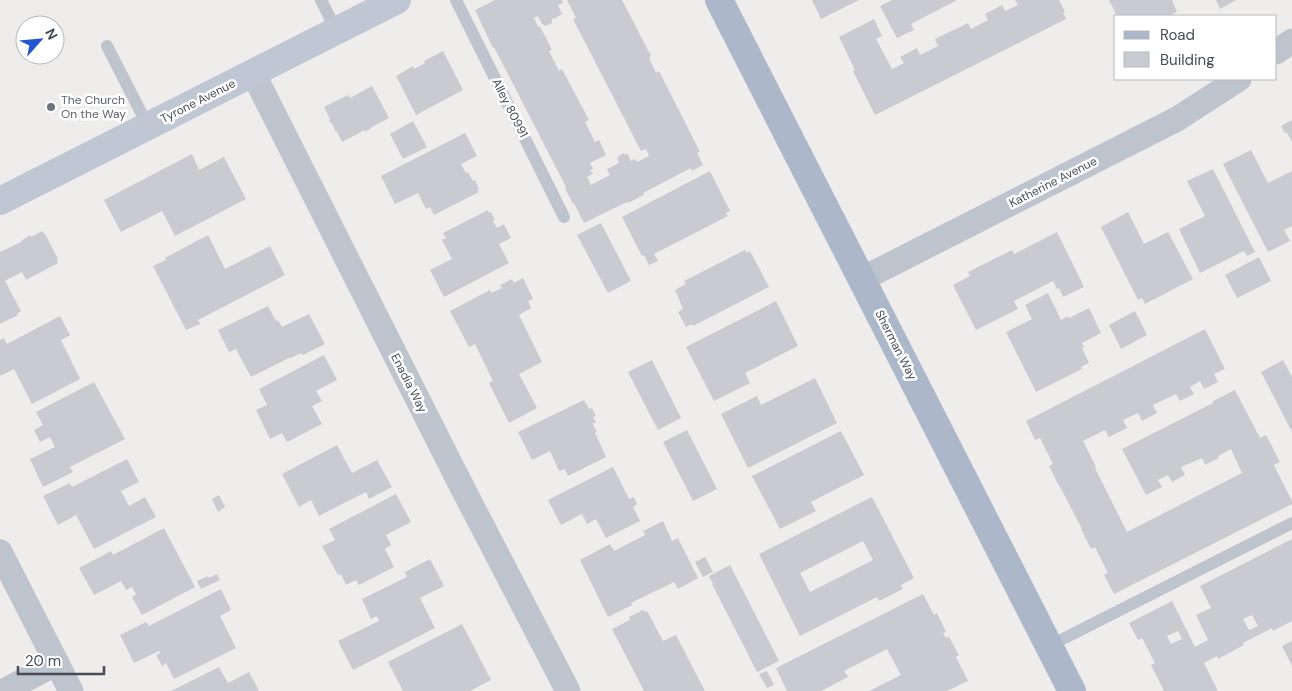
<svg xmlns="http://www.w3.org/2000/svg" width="1292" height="691" viewBox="0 0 1292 691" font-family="'DM Sans',sans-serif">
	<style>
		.building { fill: #cacad1; fill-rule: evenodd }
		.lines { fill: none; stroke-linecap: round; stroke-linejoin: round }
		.lane { stroke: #bec4ce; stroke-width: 12 }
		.street { stroke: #bec4ce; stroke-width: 25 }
		.secondary { stroke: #bfc6d4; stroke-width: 28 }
		.primary { stroke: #adb7ca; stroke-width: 28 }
		.worship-dot { fill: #6b7280; stroke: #fff; stroke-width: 2 }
		.labels { text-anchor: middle; stroke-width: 5; stroke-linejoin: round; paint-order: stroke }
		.worship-label { font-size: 12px; fill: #5b616d; stroke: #fff; text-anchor: start }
		.street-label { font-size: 12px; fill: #464c58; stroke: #fff }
	</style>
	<rect width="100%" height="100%" fill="#efecec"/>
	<!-- building -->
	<g class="building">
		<path d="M495,0H562L563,3L558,5L562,14L554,19L553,18H552V23L546,26L542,24L538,16L534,18L538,27L540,26L552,50L549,51L559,71L562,69L589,120L585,122L595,142L599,140L606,155L590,163L593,169L590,170L593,174L587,177L591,185L610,175L607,169L619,163L617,159L619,157L618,156L624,153V155L627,153L631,161L635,159L637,162L649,156L646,149L641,151L573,19L576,18L567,0H622L651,56L649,58L656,73L659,71L700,152L697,153L703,165L692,171L691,168L643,193L644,195L628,203L627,202L584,223L574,203L573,204L565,188L566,187L494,47L493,48L475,10Z"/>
		<path d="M812,0H859L821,19Z"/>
		<path d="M892,0H957L911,24L914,30L897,38L880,6Z"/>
		<path d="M1015,0H1059L1065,12L1063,13L1066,19L875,115L853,71L855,70L839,37L874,19L882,36L876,39L892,69L904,63L900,57L917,48L920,55L938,46L935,39L968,23L971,29L988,20L985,14L1002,5L1005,11L1018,5Z"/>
		<path d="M1109,0H1172L1177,12L1168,16H1117Z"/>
		<path d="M1216,0H1236L1220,9Z"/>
		<path d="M443,51L463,90L416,115L396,76L413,66L414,69L425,63L424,61Z"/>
		<path d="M372,86L389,118L370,128V129L365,132V130L342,142L336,130L335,131L332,123L331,124L329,120L330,119L324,107L348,95L350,98Z"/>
		<path d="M1292,120V142L1287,133H1285L1281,126Z"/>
		<path d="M413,121L427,147L403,159L390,134Z"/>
		<path d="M465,133L477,156L461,164L466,173L468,172L473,181L475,180L479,189L477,190L479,192L434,215L430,207L426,209L418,193L395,204L381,176Z"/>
		<path d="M1251,150L1268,183L1292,171V226L1284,230L1290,241L1268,252L1223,164Z"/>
		<path d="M192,154L199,170L224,157L246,199L175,236L162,211L121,232L104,200Z"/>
		<path d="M1213,169L1255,252L1247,256L1244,251L1200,273L1179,229L1205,216L1187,181Z"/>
		<path d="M710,171L730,211L726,213L728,216L654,254L658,261L649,265L644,255L642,256L622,217Z"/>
		<path d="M488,210L489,213L491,212L495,220L493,221L497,228L504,224L511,238L499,244L509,263L444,297L430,270L452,259L442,240L446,238L443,233Z"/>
		<path d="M1128,212L1144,244L1168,232L1193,279L1145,304L1142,298L1138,300L1101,227Z"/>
		<path d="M601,223L631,281L608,293L577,235Z"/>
		<path d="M42,231L44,234H45L58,259L57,260L58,263L26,280L22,272L5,281L21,311L17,314L18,315L0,324V252L21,242V241L30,235L31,237Z"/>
		<path d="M1057,232L1084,287L1063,297L1059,288L1057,289L1053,281L1014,301L1018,309L976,330L953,285L970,276L968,272L1012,250L1014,254Z"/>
		<path d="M208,235L225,269L270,246L285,275L198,320L200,324L186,330L153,266L166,260L165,258Z"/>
		<path d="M745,250L747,253L750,251L769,287L693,326L692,324L686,327L678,312L683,309L675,290L686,284L684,281Z"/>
		<path d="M1259,257L1271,281L1237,298L1225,275Z"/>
		<path d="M523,278L533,299L528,301L531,308L519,315L542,362L519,374L537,408L509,423L489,383L493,381L475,344L469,347L450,311L490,290L491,293L502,288L500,285L512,279L514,283Z"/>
		<path d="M1048,293L1061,320L1068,316L1069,318L1089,308L1101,333L1082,343L1084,347L1082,348L1089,363L1081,367L1082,369L1036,392L1006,332L1032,319L1025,305Z"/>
		<path d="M776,301L798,346L745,373L750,383L714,401L686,347Z"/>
		<path d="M268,306L276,321L278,320L282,327L309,314L325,344L303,355L301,353L291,358V357L251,377L236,349L229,352L218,330Z"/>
		<path d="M1135,311L1147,335L1121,349L1109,325Z"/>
		<path d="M60,316L70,335L61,340L80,379L32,404L14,369L0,376V340L4,338L7,344Z"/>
		<path d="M1205,329L1225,369L1214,374L1218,382L1204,389L1200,381L1190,387L1194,394L1180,401L1176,394L1153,405L1157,413L1142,421L1138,413L1123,420L1127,428L1109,437L1105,430L1083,441L1096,467L1095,468L1127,532L1242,473L1231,449L1218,456L1219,458L1205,465L1202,458L1181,467L1185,475L1172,482L1168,475L1158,480L1162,487L1146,495L1122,449L1213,403V401L1235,390L1260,438L1266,435L1280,462L1274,465L1292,501V504L1114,594L1104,575L1108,573L1095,547L1091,549L1081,529H1082L1059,485V486L1049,466L1053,464L1040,438L1035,440L1026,421Z"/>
		<path d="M324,355L337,380L316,391L322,401L312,406L322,424L287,442L282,433L270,439L256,410L267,405L259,389Z"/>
		<path d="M652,360L681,418L658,430L628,372Z"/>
		<path d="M1283,360L1292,377V432L1261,372Z"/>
		<path d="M815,378L837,423L748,468L721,414L757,396L761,405Z"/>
		<path d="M94,382L125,439L70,467L73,472L43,487L30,459L55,447L50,437L40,442L34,430L43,425L36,412Z"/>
		<path d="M584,400L589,409L592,408L596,416L593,417L596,422L590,425L593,424L597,432L595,433L606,457L568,476L565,469L559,471L550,451L532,460L518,432Z"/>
		<path d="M687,430L717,489L693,501L663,442Z"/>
		<path d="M841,431L864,475L811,502L816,511L780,529L752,476Z"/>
		<path d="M337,445L352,473L377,460L392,487L369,499L366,492L319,516L311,500L299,507L282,474Z"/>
		<path d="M127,459L139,482L121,491L129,506L145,497L156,517L94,549L76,515L58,525L43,496L70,483L72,487Z"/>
		<path d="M613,467L629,499L634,497L637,504L633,507L640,521L606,538L596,519L587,524L582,514L561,525L548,500Z"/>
		<path d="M396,494L411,522L386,535L391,545L385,549L394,567L359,585L356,580L346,585L341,574L338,575L322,546L335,540L329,529Z"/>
		<path d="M219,495L225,507L218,512L212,499Z"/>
		<path d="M872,497L914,578L901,585L903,589L879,601L877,597L800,636L759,554ZM863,541L873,560L810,592L800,573Z"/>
		<path d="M663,521L672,541L678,538L698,578L678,589L674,582L631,603L632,605L608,617L580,560L610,544L614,551L645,535L643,531Z"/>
		<path d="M164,528L195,587L142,615L132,597L136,594L132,587L126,590L121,581L94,595L79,568L111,551L113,555Z"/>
		<path d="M1292,539V621L1273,631L1272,628L1243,643L1244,645L1218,659L1217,656L1204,663L1218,691H1164L1151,665L1155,663L1142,638L1138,640L1129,623L1172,601L1195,647L1208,640L1196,615L1211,608L1200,586ZM1252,615L1258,626L1249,630L1243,619ZM1178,631L1182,639L1171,644L1167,636Z"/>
		<path d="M705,557L713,572L703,577L695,562Z"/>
		<path d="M430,559L444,586L420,598L435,628L353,670L338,641L379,621L377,616L371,619L362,599L407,577L405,572Z"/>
		<path d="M730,565L779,661L757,672L712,584H713L709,576Z"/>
		<path d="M217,574L220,580L201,589L197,581L208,576L209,578Z"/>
		<path d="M221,589L231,610L220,616L236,648L174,679L166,663L162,666L156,655L160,653L159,651L134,663L120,635L146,622L149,626Z"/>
		<path d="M923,594L934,615L937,613L946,632L943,633L946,638L949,637L959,655L956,657L968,681L947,691H869L901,675L887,649L844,671L848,677L821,691H787L776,668Z"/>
		<path d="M643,610L645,612L647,611L663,641L676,635L705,691H644L612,629L630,620L629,617Z"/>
		<path d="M462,624L491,680L470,691H403L388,662Z"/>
		<path d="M1292,641V666L1282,646Z"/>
		<path d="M219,667L228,683L249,672L259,691H171Z"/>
		<path d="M767,671L774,685L767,688L759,674Z"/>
	</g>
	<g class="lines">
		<!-- lane -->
		<g class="lane">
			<path d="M321,0L336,30"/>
			<path d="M456,0L564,217"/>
			<path d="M107,46L148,126"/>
			<path d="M1049,646L1292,523"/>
		</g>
		<!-- street -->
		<g class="street">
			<path d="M1276,52L1292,41"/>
			<path d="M253,73L462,487L568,691"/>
			<path d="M862,279L1177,119L1239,79"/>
			<path d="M0,552L71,691"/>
			<path d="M4,691L57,663"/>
		</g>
		<!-- secondary -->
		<path class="secondary" d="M0,201L397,0"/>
		<!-- primary -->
		<path class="primary" d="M719,0L1072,691"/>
	</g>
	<!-- markers -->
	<circle class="worship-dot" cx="51" cy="107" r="5"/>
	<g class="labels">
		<!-- worship labels -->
		<g class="worship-label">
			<text x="61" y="104">The Church<tspan x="61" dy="14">On the Way</tspan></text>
		</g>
		<!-- street labels -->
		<g class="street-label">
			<text transform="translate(198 101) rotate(-27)" y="4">Tyrone Avenue</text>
			<text transform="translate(510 108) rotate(63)" y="4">Alley 80991</text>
			<text transform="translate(1053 182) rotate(-27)" y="4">Katherine Avenue</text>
			<text transform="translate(896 345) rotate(63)" y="4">Sherman Way</text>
			<text transform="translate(409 383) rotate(63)" y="4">Enadia Way</text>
		</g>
	</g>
	<!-- legend -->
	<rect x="1114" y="15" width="162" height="65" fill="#ffffff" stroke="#b5b7bc"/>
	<rect x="1124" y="31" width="25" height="8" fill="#adb7ca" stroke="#b5b7bc"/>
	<text x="1160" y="40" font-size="15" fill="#464c58">Road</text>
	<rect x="1124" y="52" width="25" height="15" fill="#cacad1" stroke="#b5b7bc"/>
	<text x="1160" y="65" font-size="15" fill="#464c58">Building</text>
	<!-- north arrow -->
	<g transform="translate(40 40) rotate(63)"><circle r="24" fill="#ffffff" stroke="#b5b7bc"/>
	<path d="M0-4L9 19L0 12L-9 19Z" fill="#2354d1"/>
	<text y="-8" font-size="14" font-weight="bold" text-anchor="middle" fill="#464c58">N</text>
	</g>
	<!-- scale -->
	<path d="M18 666v8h86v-8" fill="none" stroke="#464c58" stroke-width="2.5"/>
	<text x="25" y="666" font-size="15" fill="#464c58" stroke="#ffffff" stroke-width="4" paint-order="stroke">20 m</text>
</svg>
